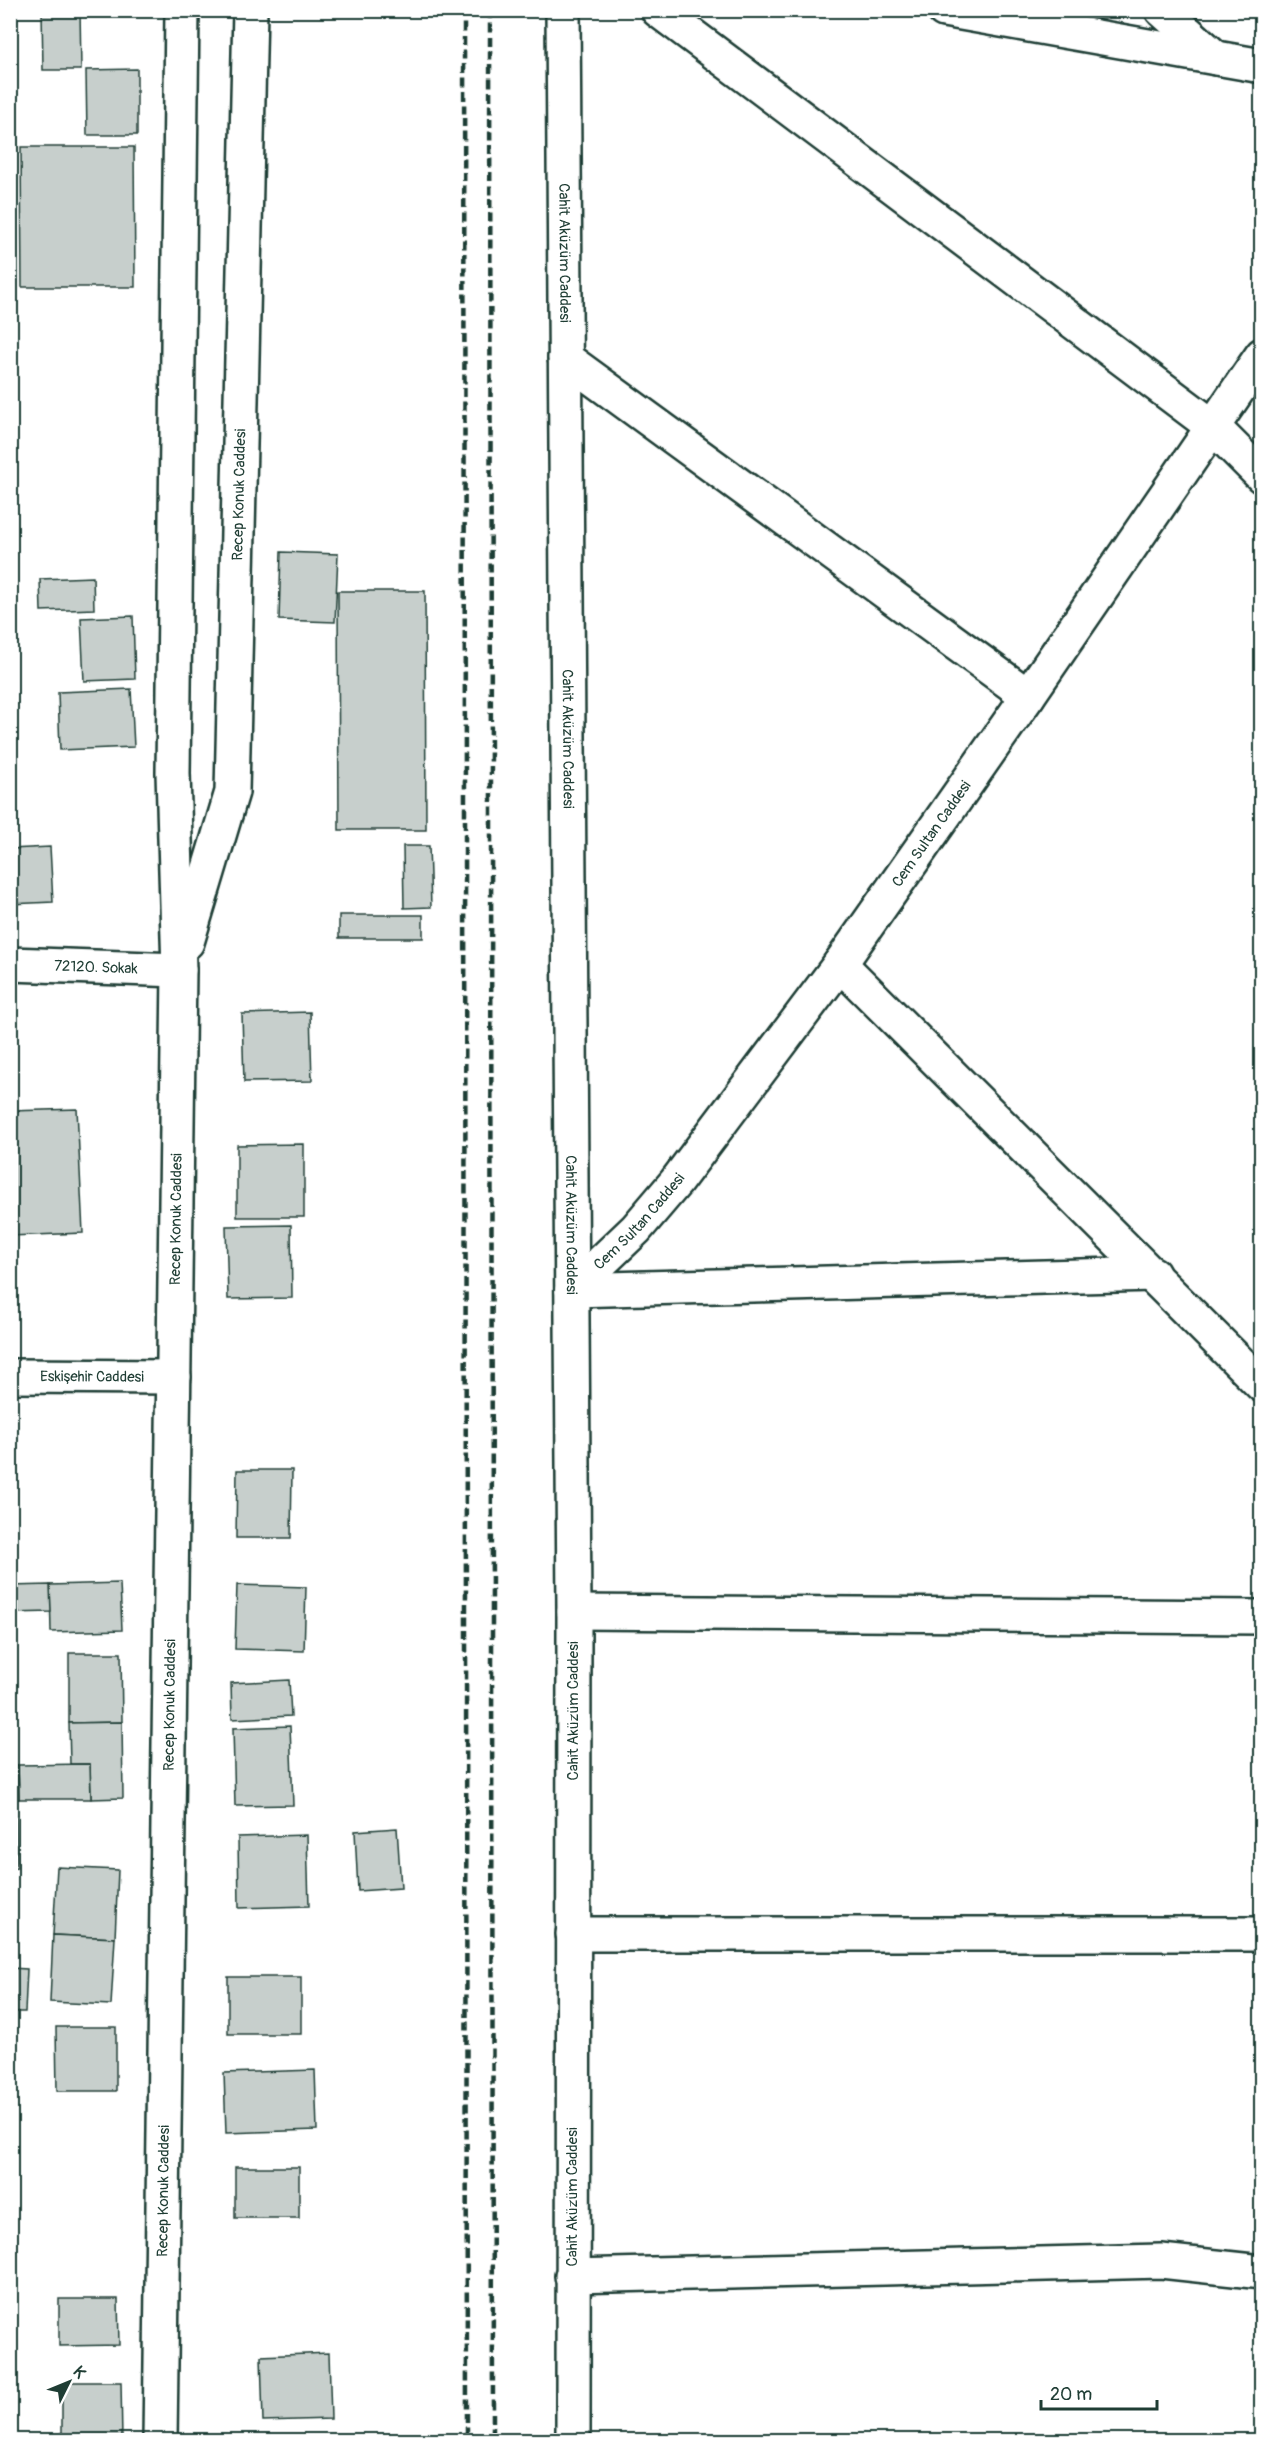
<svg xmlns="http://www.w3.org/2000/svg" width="1272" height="2451" viewBox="0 0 1272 2451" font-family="Pangolin,sans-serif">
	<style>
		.building { fill: #c7cfcc; stroke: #1f3d34; stroke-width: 1.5 }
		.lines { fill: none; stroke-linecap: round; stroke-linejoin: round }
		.street-casing { stroke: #1f3d34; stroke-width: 38 }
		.secondary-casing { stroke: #1f3d34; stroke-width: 38 }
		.street { stroke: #fff; stroke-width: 33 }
		.secondary { stroke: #fff; stroke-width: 33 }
		.rail { stroke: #1f3d34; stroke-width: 4.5; stroke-dasharray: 9 4.5; stroke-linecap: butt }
		.labels { text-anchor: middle; stroke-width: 6; stroke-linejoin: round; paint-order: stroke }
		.street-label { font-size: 15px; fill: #1f3d34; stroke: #fff }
	</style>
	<rect width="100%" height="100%" fill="#fff"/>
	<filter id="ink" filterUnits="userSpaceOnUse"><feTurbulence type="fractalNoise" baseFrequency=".0167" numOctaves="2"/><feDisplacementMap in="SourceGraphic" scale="12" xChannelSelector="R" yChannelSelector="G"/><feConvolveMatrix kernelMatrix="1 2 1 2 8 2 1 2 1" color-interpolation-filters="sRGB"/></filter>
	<g filter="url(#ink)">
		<!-- building -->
		<g class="building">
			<path d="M42,10H80L81,70H43Z"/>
			<path d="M137,69V135H87L86,70Z"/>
			<path d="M21,147H134L135,287H22Z"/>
			<path d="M281,552L338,554L335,622L279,620Z"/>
			<path d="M93,577L94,609L41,611L40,579Z"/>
			<path d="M338,591H425L426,830H339Z"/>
			<path d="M133,616L135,679L84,681L81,618Z"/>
			<path d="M131,689L134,747L60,750L58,692Z"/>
			<path d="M403,846H429L431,907L404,908Z"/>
			<path d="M50,847L53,902L10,904V849Z"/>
			<rect x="339" y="915" width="84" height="23"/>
			<path d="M310,1012L312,1081L244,1082L242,1014Z"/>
			<path d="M77,1109L83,1233L10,1236V1111Z"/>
			<path d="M304,1144V1217H237V1145Z"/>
			<path d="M291,1225L292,1298L228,1299L226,1226Z"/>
			<path d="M237,1470H292L291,1538H236Z"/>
			<path d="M120,1583L122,1630L51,1632L50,1585Z"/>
			<path d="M50,1585L51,1612L10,1613V1586Z"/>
			<path d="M237,1585L306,1587L304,1651L235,1649Z"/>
			<path d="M69,1653H121L122,1722L69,1723Z"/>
			<path d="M289,1680L291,1716L232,1719L231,1683Z"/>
			<path d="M122,1722L123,1798L91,1799L90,1764H70L69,1723Z"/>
			<path d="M290,1726L293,1805L235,1806L233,1728Z"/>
			<path d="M90,1764L91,1799H19L18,1765Z"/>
			<path d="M10,1765H18L19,1799L10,1800Z"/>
			<path d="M10,1808H16L17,1868L10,1869Z"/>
			<path d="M397,1828L401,1888L358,1891L355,1831Z"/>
			<path d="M307,1835L309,1906L239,1908L238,1837Z"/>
			<path d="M57,1867L118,1870L115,1938L53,1935Z"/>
			<path d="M53,1935L115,1938L111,2005L50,2002Z"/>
			<path d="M10,1968L27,1969L25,2012H10Z"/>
			<rect x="228" y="1977" width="73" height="57"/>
			<path d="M56,2027H116V2091H57Z"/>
			<path d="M315,2070L317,2130L226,2133L224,2073Z"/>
			<rect x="235" y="2167" width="64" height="51"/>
			<path d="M59,2299H118L119,2345L59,2346Z"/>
			<path d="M329,2353L331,2419L263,2421L261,2356Z"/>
			<path d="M62,2382H121L122,2440H62Z"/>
		</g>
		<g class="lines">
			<!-- street casing -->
			<g class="street-casing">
				<g id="street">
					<path d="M658,10L1212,426L1262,476"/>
					<path d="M944,10L1262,66"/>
					<path d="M1162,10L1216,58"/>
					<path d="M565,358L1028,696"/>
					<path id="s1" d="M10,964L179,970"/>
					<path d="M840,964L1262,1385"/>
					<path d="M572,1290L1153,1274"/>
					<path d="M574,1612L1262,1617"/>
					<path d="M573,1934H1262"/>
					<path d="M572,2276L1161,2261L1262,2272"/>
				</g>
			</g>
			<!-- secondary casing -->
			<g class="secondary-casing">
				<g id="secondary">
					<path id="s2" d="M563,10L574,1612L573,2440"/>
					<path id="s3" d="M187,942L232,792L250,10"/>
					<path id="s4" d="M572,1290L636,1229L676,1182L840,964L1028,696L1262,355"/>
					<path id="s5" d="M10,1376L174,1377"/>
					<path id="s6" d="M160,2440L179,970L173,773L182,10"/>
				</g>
			</g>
			<!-- street -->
			<use href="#street" class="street"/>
			<!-- secondary -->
			<use href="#secondary" class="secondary"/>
			<!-- rail -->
			<g class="rail">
				<path d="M464,10L467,2440"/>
				<path d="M490,10L493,2440"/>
			</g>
		</g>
	</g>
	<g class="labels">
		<!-- street labels -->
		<g class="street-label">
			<text dy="5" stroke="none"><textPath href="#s2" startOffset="243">Cahit Aküzüm Caddesi</textPath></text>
			<text dy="5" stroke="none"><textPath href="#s3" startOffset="454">Recep Konuk Caddesi</textPath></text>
			<text dy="5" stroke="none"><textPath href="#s2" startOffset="729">Cahit Aküzüm Caddesi</textPath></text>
			<text dy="5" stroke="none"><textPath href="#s4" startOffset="582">Cem Sultan Caddesi</textPath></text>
			<text dy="5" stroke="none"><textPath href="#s1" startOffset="86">72120. Sokak</textPath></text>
			<text dy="5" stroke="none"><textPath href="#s6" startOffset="1221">Recep Konuk Caddesi</textPath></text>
			<text dy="5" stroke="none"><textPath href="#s4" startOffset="96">Cem Sultan Caddesi</textPath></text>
			<text dy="5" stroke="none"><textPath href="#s2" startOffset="1215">Cahit Aküzüm Caddesi</textPath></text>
			<text dy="5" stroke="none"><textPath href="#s5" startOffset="82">Eskişehir Caddesi</textPath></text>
			<text dy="5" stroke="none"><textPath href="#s6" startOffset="735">Recep Konuk Caddesi</textPath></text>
			<text transform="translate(573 1711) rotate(-90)" y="5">Cahit Aküzüm Caddesi</text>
			<text dy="5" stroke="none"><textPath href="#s6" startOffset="249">Recep Konuk Caddesi</textPath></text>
			<text transform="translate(572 2197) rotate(-90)" y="5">Cahit Aküzüm Caddesi</text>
		</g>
	</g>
	<!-- margin -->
	<rect width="1272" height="2451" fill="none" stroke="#fff" stroke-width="36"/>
	<rect x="18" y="18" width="1236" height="2415" fill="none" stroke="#1f3d34" stroke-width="2" filter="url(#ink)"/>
	<!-- north arrow -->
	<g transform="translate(69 2382) rotate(47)" stroke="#ffffff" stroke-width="4.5" paint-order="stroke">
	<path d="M0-4.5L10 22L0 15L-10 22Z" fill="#1f3d34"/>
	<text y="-9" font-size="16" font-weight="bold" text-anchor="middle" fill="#1f3d34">K</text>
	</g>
	<!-- scale -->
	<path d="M1041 2400v9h116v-9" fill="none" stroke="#1f3d34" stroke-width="3"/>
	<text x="1050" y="2400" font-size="18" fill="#1f3d34" stroke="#ffffff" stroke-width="4.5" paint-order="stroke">20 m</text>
</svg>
